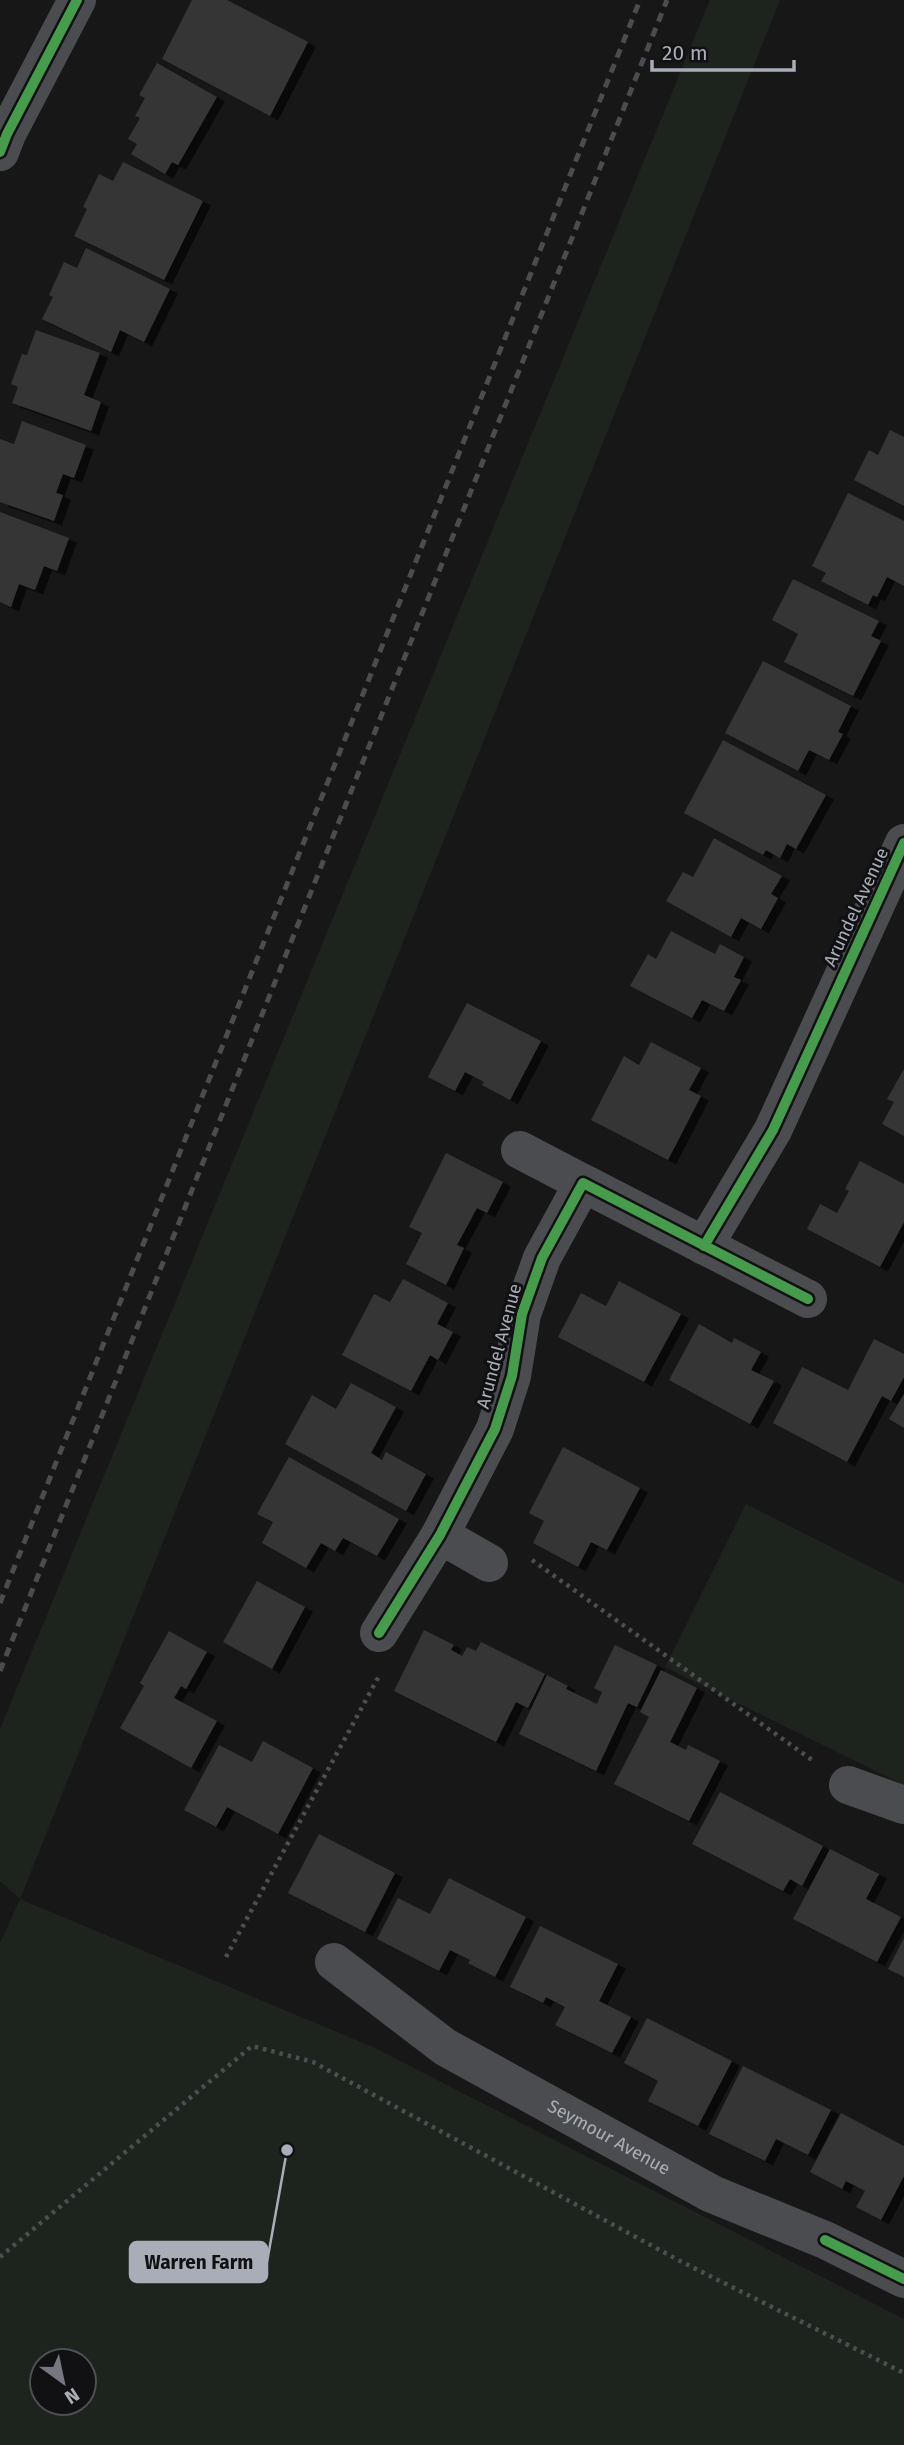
<svg xmlns="http://www.w3.org/2000/svg" width="904" height="2445" viewBox="0 0 904 2445" font-family="'Fira Sans',sans-serif">
	<style>
		.green { fill: #1d241e; fill-rule: evenodd }
		.building { fill: #353536; filter: url(#shadow) }
		.lines { fill: none; stroke-linecap: round; stroke-linejoin: round }
		.path { stroke: #4d4e52; stroke-width: 4.5; stroke-dasharray: 3.5 5; stroke-linecap: butt }
		.minor { stroke: #4b4c50; stroke-width: 38 }
		.rail { stroke: #4b4c4f; stroke-width: 5; stroke-dasharray: 9 7; stroke-linecap: butt }
		.cycleway-casing { stroke: #111113; stroke-width: 15 }
		.cycleway { stroke: #469c4c; stroke-width: 10 }
		.labels { text-anchor: middle; stroke-width: 6; stroke-linejoin: round; paint-order: stroke }
		.street-label { font-size: 18px; fill: #a8adb8; stroke: #111113 }
		.leader { fill: none; stroke: #a8adb8; stroke-width: 2.5 }
		.callout-dot { fill: #a8adb8; stroke: #111113; stroke-width: 2.5 }
		.callout { fill: #a8adb8; stroke: #a8adb8; stroke-width: 2.5 }
		.callout-label { font-size: 19px; text-anchor: middle; font-weight: bold; fill: #111 }
	</style>
	<defs>
		<filter id="shadow"><feDropShadow dx="8" dy="4.5" stdDeviation="0" flood-color="#0009"/></filter>
	</defs>
	<rect width="100%" height="100%" fill="#171717"/>
	<!-- green -->
	<g class="green">
		<path d="M710,0H780L20,1899L375,2048L904,2319V2445H0V1943L20,1899L0,1881V1729ZM42,2361H84V2403H42Z"/>
		<path d="M746,1504L904,1584V1785L665,1667Z"/>
	</g>
	<!-- building -->
	<g class="building">
		<path d="M192,0H227L308,42L270,116L162,59Z"/>
		<path d="M157,63L217,97L178,165L172,162L165,174L131,154L137,144L128,139L140,118L135,116L145,98L139,95Z"/>
		<path d="M123,162L203,201L164,280L74,236L87,209L83,207L99,174L113,181Z"/>
		<path d="M86,248L170,289L144,342L120,330L111,352L42,319L53,297L49,295L64,262L77,268Z"/>
		<path d="M36,330L100,353L84,395L101,402L91,431L12,403L18,387L11,384L22,354L27,355Z"/>
		<path d="M22,421L86,445L74,478L63,474L56,493L63,495L54,521L0,502V439L14,444Z"/>
		<path d="M890,430L904,437V506L854,480L869,450L878,455Z"/>
		<path d="M848,493L904,521V586L887,577L877,597L873,595L868,605L821,581L826,573L812,566Z"/>
		<path d="M0,512L69,538L57,571L44,566L35,590L19,584L11,607L0,602Z"/>
		<path d="M793,579L879,621L871,636L881,641L853,696L784,662L798,634L772,620Z"/>
		<path d="M763,661L851,706L838,732L843,734L829,760L809,750L798,771L725,733Z"/>
		<path d="M723,740L826,795L796,849L787,844L780,858L766,850L763,855L684,813Z"/>
		<path d="M714,838L782,876L771,894L778,898L761,929L741,918L731,937L666,901L683,872L693,877Z"/>
		<path d="M671,931L715,954L720,944L744,957L734,977L741,980L724,1011L702,1000L692,1018L630,986L648,954L656,959Z"/>
		<path d="M467,1003L541,1041L510,1100L482,1085L484,1082L465,1072L455,1091L428,1077Z"/>
		<path d="M651,1042L701,1068L689,1090L701,1096L668,1160L591,1120L624,1056L639,1065Z"/>
		<path d="M904,1069V1136L882,1124L894,1102L887,1099Z"/>
		<path d="M446,1153L503,1182L487,1213L477,1208L457,1245L464,1248L446,1285L406,1264L422,1233L409,1227Z"/>
		<path d="M860,1161L904,1184V1222L880,1267L807,1229L820,1204L837,1213L849,1191L845,1189Z"/>
		<path d="M403,1279L448,1303L437,1324L453,1332L438,1360L430,1355L411,1391L342,1355L374,1294L390,1302Z"/>
		<path d="M619,1281L681,1314L644,1382L558,1337L581,1293L606,1306Z"/>
		<path d="M699,1324L732,1343L734,1338L761,1352L751,1370L774,1381L750,1424L669,1380Z"/>
		<path d="M874,1339L904,1354V1377L891,1401L882,1396L847,1462L773,1423L802,1367L848,1390Z"/>
		<path d="M351,1383L396,1407L371,1453L382,1460L386,1452L426,1474L406,1511L285,1444L312,1395L336,1409Z"/>
		<path d="M904,1394V1428L889,1419Z"/>
		<path d="M563,1447L640,1488L607,1550L591,1542L578,1567L533,1543L544,1521L529,1513Z"/>
		<path d="M289,1457L399,1519L377,1556L343,1538L335,1551L321,1543L306,1568L262,1543L273,1522L257,1514Z"/>
		<path d="M257,1581L305,1607L272,1669L223,1642Z"/>
		<path d="M424,1630L454,1645L451,1650L462,1656L467,1647L476,1651L481,1642L545,1674L528,1708L516,1702L496,1742L394,1691Z"/>
		<path d="M169,1631L207,1652L186,1689L181,1686L174,1698L217,1721L191,1768L120,1728L144,1686L140,1683Z"/>
		<path d="M615,1645L657,1665L637,1707L628,1703L596,1771L519,1734L547,1675L568,1686L566,1689L597,1704L602,1692L594,1688Z"/>
		<path d="M661,1670L697,1688L670,1742L686,1750L688,1745L720,1761L689,1821L614,1784L649,1717L640,1712Z"/>
		<path d="M263,1741L313,1768L278,1834L227,1807L216,1827L184,1810L219,1745L252,1762Z"/>
		<path d="M720,1792L823,1846L802,1886L790,1879L783,1891L692,1844Z"/>
		<path d="M319,1834L395,1873L365,1932L288,1893Z"/>
		<path d="M830,1849L879,1874L866,1899L901,1917L877,1962L793,1919Z"/>
		<path d="M449,1878L526,1917L495,1977L468,1963L470,1960L450,1950L439,1971L377,1939L398,1898L430,1914Z"/>
		<path d="M540,1926L618,1964L599,2001L631,2017L612,2053L555,2025L565,2007L546,1997L543,2003L510,1987Z"/>
		<path d="M904,1938V1977L888,1969Z"/>
		<path d="M647,2018L732,2061L698,2126L648,2101L658,2081L624,2063Z"/>
		<path d="M743,2066L831,2110L808,2155L776,2139L765,2161L709,2134Z"/>
		<path d="M841,2113L904,2146V2176L881,2220L856,2207L865,2191L846,2181L842,2189L810,2172Z"/>
	</g>
	<g class="lines">
		<!-- path -->
		<g class="path">
			<path d="M532,1560L812,1760"/>
			<path d="M226,1957L379,1676"/>
			<path d="M0,2257L252,2046L313,2062L680,2261L904,2373"/>
		</g>
		<!-- minor -->
		<g class="minor">
			<path d="M0,152L7,134L77,0"/>
			<path d="M520,1150L583,1183"/>
			<path d="M704,1246L773,1130L904,843"/>
			<path d="M440,1535L489,1563"/>
			<path d="M379,1633L440,1535L495,1429L512,1376L522,1314L542,1258L583,1183L808,1299"/>
			<path d="M848,1785L904,1805"/>
			<path id="s1" d="M334,1962L445,2047L712,2194L825,2240L904,2279"/>
		</g>
		<!-- rail -->
		<g class="rail">
			<path d="M0,1603L640,0"/>
			<path d="M0,1671L667,0"/>
		</g>
		<!-- cycleway casing -->
		<g class="cycleway-casing">
			<g id="cycleway">
				<path d="M0,152L7,134L77,0"/>
				<path d="M704,1246L773,1130L904,843"/>
				<path d="M379,1633L440,1535L495,1429L512,1376L522,1314L542,1258L583,1183L808,1299"/>
				<path d="M825,2240L904,2279"/>
			</g>
		</g>
		<!-- cycleway -->
		<use href="#cycleway" class="cycleway"/>
	</g>
	<g class="labels">
		<!-- street labels -->
		<g class="street-label">
			<text transform="translate(856 907) rotate(-65)" y="6">Arundel Avenue</text>
			<text transform="translate(499 1346) rotate(-75)" y="6">Arundel Avenue</text>
			<text dy="6" stroke="none"><textPath href="#s1" startOffset="327">Seymour Avenue</textPath></text>
		</g>
	</g>
	<!-- callouts -->
	<path class="leader" d="M287 2150L267 2262"/>
	<circle class="callout-dot" cx="287" cy="2150" r="7"/>
	<rect class="callout" x="130" y="2242" width="137" height="40" rx="7"/>
	<g class="callout-label">
		<text x="199" y="2269">Warren Farm</text>
	</g>
	<!-- north arrow -->
	<g transform="translate(63 2382) rotate(147)"><circle r="33" fill="#111113" stroke="#4d4f55" stroke-width="2"/>
	<path d="M0-5L12 26L0 18L-12 26Z" fill="#757880"/>
	<text y="-10" font-size="19" font-weight="bold" text-anchor="middle" fill="#a8adb8">N</text>
	</g>
	<!-- scale -->
	<path d="M652 60v10h142v-10" fill="none" stroke="#a8adb8" stroke-width="3.5"/>
	<text x="662" y="60" font-size="21" fill="#a8adb8" stroke="#111113" stroke-width="5" paint-order="stroke">20 m</text>
</svg>
